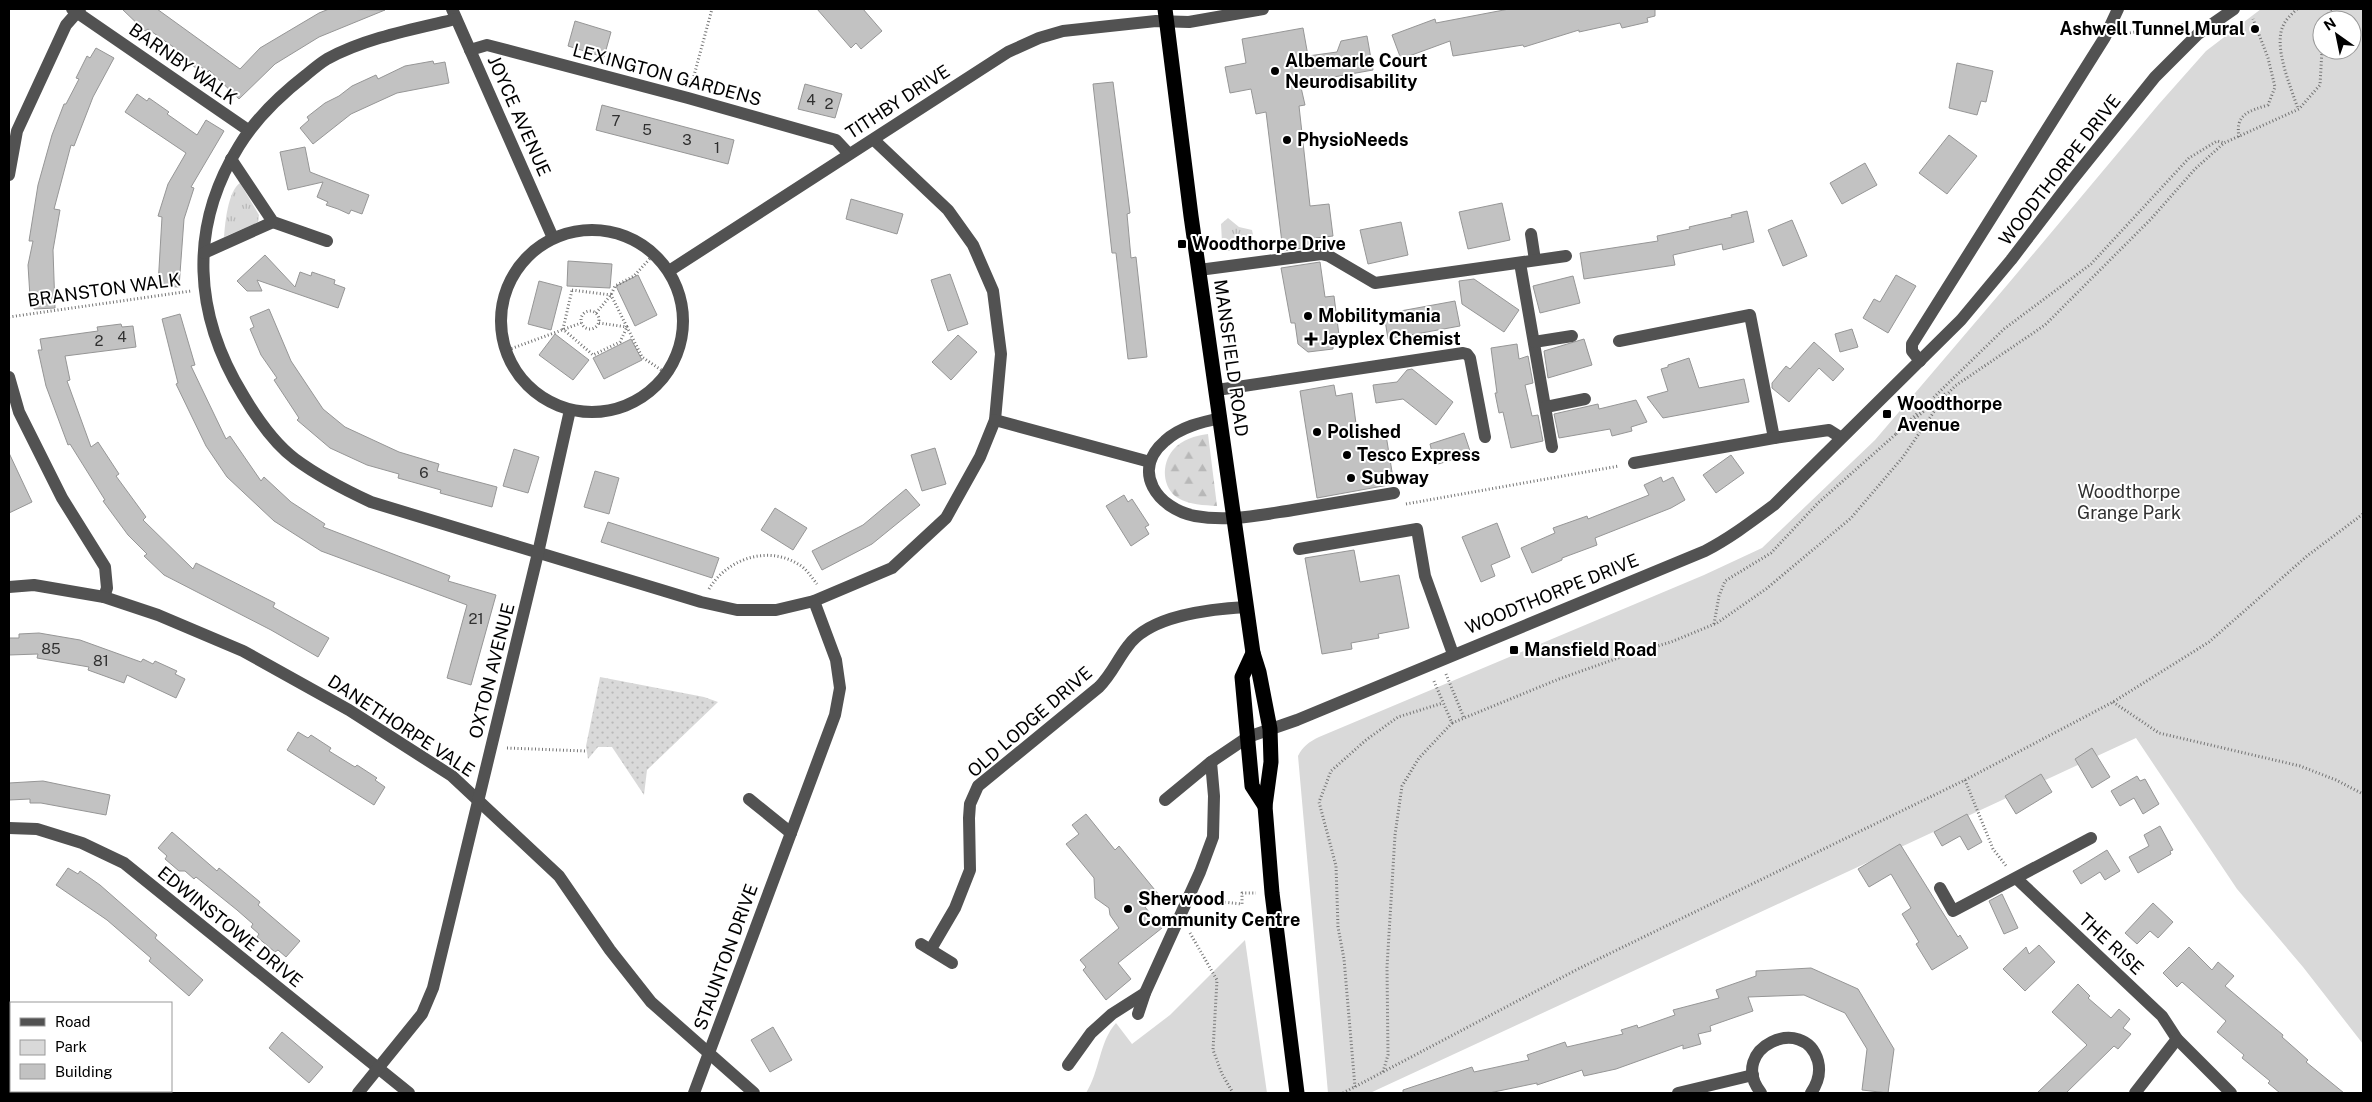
<svg xmlns="http://www.w3.org/2000/svg" width="2372" height="1102" viewBox="0 0 2372 1102" font-family="'Public Sans',sans-serif">
	<style>
		.grass { fill: url(#grass-tufts) }
		.forest { fill: url(#forest-firs) }
		.park { fill: #d9d9d9; fill-rule: evenodd }
		.garden { fill: url(#garden-dots) }
		.building { fill: #c2c2c2; stroke: #969696 }
		.lines { fill: none; stroke-linecap: round; stroke-linejoin: round }
		.path { stroke: #747474; stroke-width: 3; stroke-dasharray: 1 2.5; stroke-linecap: butt }
		.minor { stroke: #525252; stroke-width: 12 }
		.highway { stroke: #000; stroke-width: 15 }
		.poi-dot { fill: #000; stroke: #fff; stroke-width: 2 }
		.labels { text-anchor: middle; stroke-width: 4; stroke-linejoin: round; paint-order: stroke }
		.number-label { font-size: 15px; fill: #303030 }
		.poi-label { font-size: 18px; font-weight: bold; fill: #000; stroke: #fff; text-anchor: start }
		.street-label { font-size: 18px; fill: #000; stroke: #fff }
		.park-label { font-size: 18px; fill: #303030; stroke: #fff }
	</style>
	<defs>
		<pattern id="grass-tufts" width="24" height="20" patternUnits="userSpaceOnUse" patternTransform="scale(1.25)"><rect width="24" height="20" fill="#d9d9d9"/><path d="M3 7l-1-3M5 7V3M7 7l1-3M15 17l-1-3M17 17v-4M19 17l1-3" fill="none" stroke="#b8b8b8"/></pattern>
		<pattern id="forest-firs" width="22" height="20" patternUnits="userSpaceOnUse" patternTransform="scale(1.25)"><rect width="22" height="20" fill="#d9d9d9"/><path d="M5 1l3.5 6h-7zM16 11l3.5 6h-7z" fill="#b8b8b8"/></pattern>
		<pattern id="garden-dots" width="8" height="8" patternUnits="userSpaceOnUse" patternTransform="scale(1.25)"><rect width="8" height="8" fill="#d9d9d9"/><path d="M2 2h.1M6 6h.1" fill="none" stroke="#b8b8b8" stroke-width="1.8" stroke-linecap="round"/></pattern>
	</defs>
	<rect width="100%" height="100%" fill="#fff"/>
	<!-- grass -->
	<g class="grass">
		<path d="M240,183L259,215L258,222L224,237C225,223 228,191 240,183Z"/>
		<path d="M1228,218L1239,227L1252,230L1253,235L1241,243V250L1228,251L1222,242L1221,224Z"/>
	</g>
	<!-- forest -->
	<path class="forest" d="M1208,434L1217,506C1204,505 1189,505 1178,498C1162,488 1161,464 1173,450C1182,439 1195,436 1208,434Z"/>
	<!-- park -->
	<g class="park">
		<path d="M2261,9H2363V1044L2303,967L2237,889L2136,738L1370,1093H1328L1298,756C1303,746 1309,742 1319,737L1704,575L1762,548L1875,440L2008,284L2159,104L2206,51ZM2322,20H2352V50H2322Z"/>
		<path d="M1245,940L1267,1093H1086C1100,1071 1099,1042 1116,1023L1132,1044L1170,1015Z"/>
	</g>
	<!-- garden -->
	<path class="garden" d="M600,677L704,697L718,702L647,770L644,795L612,747H598L588,759L586,746Z"/>
	<!-- building -->
	<g class="building">
		<path d="M122,9H157L240,69L260,48L319,13L329,9L385,10L319,37L275,64L239,99L209,70L208,72L198,65L196,68L177,54L179,51L148,29L145,31Z"/>
		<path d="M817,9H863L882,31L861,49L856,43L851,48Z"/>
		<path d="M1509,9H1655V16L1647,18L1648,22L1622,28L1620,23L1579,32V30L1524,47L1523,45L1453,56L1450,41L1401,59L1392,35L1435,19L1436,23Z"/>
		<path d="M575,21L611,32L604,57L568,46Z"/>
		<path d="M1303,28L1308,56L1337,52L1341,41L1367,36L1373,70L1300,83L1305,105L1299,106L1310,206L1329,204L1333,236L1316,238L1317,246L1283,251L1266,112L1256,114L1251,89L1230,93L1225,67L1246,63L1242,39Z"/>
		<path d="M96,48L114,58L93,97L74,146L71,145L54,209L60,210L53,250L55,308L34,309L33,297H30L28,265L33,241H29L38,185L52,135L64,104H66L79,79L76,78L87,56L90,58Z"/>
		<path d="M433,61L434,64L445,62L449,83L397,93L375,103L351,114L313,144L300,128L309,120L307,117L325,103L339,96L352,86L376,75L378,79L405,66Z"/>
		<path d="M1957,63L1993,71L1986,102L1981,101L1977,115L1949,108Z"/>
		<path d="M1113,82L1128,197L1130,213L1127,214L1131,258L1136,257L1147,357L1128,359L1116,253H1112L1093,84Z"/>
		<path d="M805,84L842,94L835,118L798,109Z"/>
		<path d="M137,94L147,101L149,98L169,112L167,114L197,135L206,120L224,131L191,187L194,188L184,219L179,287L158,286L162,217L158,216L168,184L186,153L125,112Z"/>
		<path d="M602,105L734,140L728,164L596,130Z"/>
		<path d="M1949,135L1977,156L1947,194L1919,173Z"/>
		<path d="M305,147L310,172L369,195L362,214L351,210L349,214L338,209L326,205L328,202L317,197L323,182L288,190L280,152Z"/>
		<path d="M1865,163L1877,185L1842,204L1830,183Z"/>
		<path d="M851,199L903,214L897,234L846,219Z"/>
		<path d="M1502,203L1510,240L1468,249L1459,212Z"/>
		<path d="M1747,211L1754,242L1723,250L1722,244L1673,255L1675,265L1584,279L1580,253L1658,241L1657,236L1690,229L1689,227L1732,217L1731,215Z"/>
		<path d="M1792,220L1807,256L1783,266L1768,230Z"/>
		<path d="M1401,222L1408,255L1368,264L1360,230Z"/>
		<path d="M265,255L295,287L300,272L311,276L312,272L335,280L334,284L345,288L338,308L257,280L262,291H247L237,281Z"/>
		<path d="M568,261L612,264L610,288L567,286Z"/>
		<path d="M1320,262L1325,297L1334,296L1340,343L1333,344V349L1308,352L1298,344L1295,323H1291L1281,268Z"/>
		<path d="M950,274L968,324L948,331L931,280Z"/>
		<path d="M638,275L657,315L635,326L616,286Z"/>
		<path d="M1896,275L1916,286L1888,333L1863,318L1874,299L1880,302Z"/>
		<path d="M1573,276L1580,303L1540,313L1533,286Z"/>
		<path d="M1474,279L1519,310L1504,332L1462,304L1459,281Z"/>
		<path d="M539,281L562,287L551,330L528,324Z"/>
		<path d="M1455,301L1460,326L1388,339L1384,314Z"/>
		<path d="M269,309L291,361L323,409L345,427L399,452L439,464L437,471L497,487L492,507L440,493L441,490L398,478L399,474L367,465L330,448L297,420L299,418L274,380L277,378L261,355L250,329L254,327L250,317Z"/>
		<path d="M180,314L195,365L191,366L201,387L226,439L230,436L261,481L264,477L291,502L325,524L323,527L450,576L448,581L496,595L471,685L447,678L467,605L321,551L274,521L227,477L206,446L176,384L178,383L162,319Z"/>
		<path d="M121,324L122,327L133,326L136,347L65,356L70,380L67,381L91,447L98,442L119,474L116,476L146,517L143,520L193,569L196,563L275,603L273,607L329,638L318,657L271,630L164,575L144,556L147,554L128,535L103,501L105,500L70,444L68,445L46,386L38,350H42L40,339L98,331L97,327Z"/>
		<path d="M1852,329L1858,347L1840,352L1835,334Z"/>
		<path d="M555,334L589,360L573,380L539,355Z"/>
		<path d="M958,335L977,352L951,380L932,362Z"/>
		<path d="M631,339L642,360L604,379L593,358Z"/>
		<path d="M1584,339L1592,365L1548,378L1544,351Z"/>
		<path d="M1814,342L1844,369L1833,381L1819,368L1789,402L1772,388V383L1786,366L1790,369Z"/>
		<path d="M1517,344L1519,359L1528,356L1533,383L1525,385L1532,416L1538,415L1543,441L1511,448L1503,412L1499,413L1495,393H1497L1491,348Z"/>
		<path d="M1689,358L1699,388L1744,379L1749,402L1663,418L1647,397L1668,391L1661,369L1668,367V365Z"/>
		<path d="M1412,369L1453,402L1436,425L1403,399L1376,403L1373,385L1397,382L1407,370Z"/>
		<path d="M1334,385L1336,396L1352,393L1358,439L1386,435L1394,484L1317,498L1300,391Z"/>
		<path d="M1636,400L1647,422L1631,427L1632,431L1612,436L1610,429L1559,438L1554,414L1598,404L1599,409Z"/>
		<path d="M1464,433L1471,454L1435,465L1430,444Z"/>
		<path d="M935,448L946,484L922,491L911,455Z"/>
		<path d="M514,449L539,457L528,493L503,486Z"/>
		<path d="M9,453L32,502L9,513Z"/>
		<path d="M1731,455L1744,473L1716,493L1703,475Z"/>
		<path d="M595,471L619,478L609,514L584,507Z"/>
		<path d="M1661,477L1663,482L1673,477L1685,500L1671,508L1595,538L1597,545L1562,558V560L1532,573L1521,548L1555,533L1553,528L1587,516L1588,519L1649,495L1644,485Z"/>
		<path d="M906,489L920,505L872,544L822,570L812,551L863,525Z"/>
		<path d="M1124,495L1128,502L1132,499L1149,525L1145,527L1149,534L1131,546L1106,506Z"/>
		<path d="M775,508L807,528L793,550L761,530Z"/>
		<path d="M608,522L719,558L712,578L601,542Z"/>
		<path d="M1497,523L1510,557L1491,565L1495,576L1481,582L1462,537Z"/>
		<path d="M1354,550L1360,582L1399,575L1409,628L1378,634L1379,638L1351,643L1352,649L1322,654L1305,558Z"/>
		<path d="M39,633L80,640L141,662L143,659L153,664L155,661L177,671L175,674L185,679L176,698L127,675L124,683L88,670L89,667L37,658L38,654L9,655V638H19V634Z"/>
		<path d="M298,732L308,738L311,735L331,748L329,751L355,767L357,765L377,778L375,780L385,787L374,805L287,750Z"/>
		<path d="M2092,748L2110,777L2092,788L2075,759Z"/>
		<path d="M2041,774L2052,792L2016,814L2005,796Z"/>
		<path d="M2137,776L2140,781L2145,779L2159,804L2143,814L2134,798L2120,806L2111,791Z"/>
		<path d="M43,781L110,795L106,815L41,803H30V799L9,800V783Z"/>
		<path d="M1086,814L1115,850L1119,846L1159,895L1145,907L1162,928L1118,963L1131,979L1106,1000L1083,970L1086,967L1080,960L1119,928L1110,915L1109,908L1095,898L1094,878L1066,844L1079,834L1072,825Z"/>
		<path d="M1967,814L1982,842L1968,850L1960,836L1942,846L1934,832Z"/>
		<path d="M2160,826L2173,850L2170,851L2171,854L2138,873L2129,857L2149,846L2144,835Z"/>
		<path d="M172,832L217,871L219,868L260,902L258,905L300,941L286,957L278,950L275,952L257,937L259,934L251,927L253,924L237,910L196,877L194,879L185,871H179L165,859L167,856L158,848Z"/>
		<path d="M1900,844L1958,937L1960,935L1968,948L1932,970L1916,944L1919,942L1902,914L1911,908L1891,874L1869,887L1858,869Z"/>
		<path d="M2107,850L2120,871L2105,880L2100,872L2081,884L2073,871Z"/>
		<path d="M68,868L78,874L80,871L100,885L157,935L155,938L203,980L189,996L149,961L151,958L107,920L56,885Z"/>
		<path d="M2002,894L2018,928L2004,934L1989,901Z"/>
		<path d="M2153,903L2173,922L2158,938L2150,931L2137,944L2125,933Z"/>
		<path d="M2039,945L2055,962L2025,991L2003,969L2026,947L2029,954Z"/>
		<path d="M2189,947L2212,970L2218,962L2234,976L2225,986L2283,1035L2282,1037L2308,1060L2306,1062L2344,1093H2280L2268,1083L2270,1081L2242,1058L2244,1055L2217,1032L2226,1021L2182,982L2177,987L2163,973Z"/>
		<path d="M1811,968L1858,989L1894,1049L1888,1093L1862,1090L1867,1049L1845,1013L1804,995L1748,997L1753,1011L1710,1026L1711,1031L1698,1034L1701,1044L1683,1049V1045L1616,1069L1584,1076L1582,1070L1537,1085V1083L1489,1093H1403V1090L1472,1067L1474,1072L1529,1060L1527,1055L1565,1042L1567,1047L1623,1034L1621,1030L1637,1025L1638,1028L1675,1015L1673,1010L1719,998L1716,990L1756,976V971Z"/>
		<path d="M2078,984L2090,996L2088,998L2111,1018L2119,1009L2130,1019L2123,1028L2131,1034L2118,1049L2114,1046L2066,1093H2037L2087,1045L2052,1012Z"/>
		<path d="M773,1027L792,1060L770,1072L751,1040Z"/>
		<path d="M282,1032L323,1067L309,1083L269,1048Z"/>
	</g>
	<g class="lines">
		<!-- path -->
		<g class="path">
			<path d="M2297,9C2293,13 2287,18 2284,24C2272,45 2291,87 2298,109"/>
			<path d="M2326,20L2331,9"/>
			<path d="M2322,27V49"/>
			<path d="M2123,34L2185,24"/>
			<path d="M692,83L712,9"/>
			<path d="M2239,137C2235,114 2249,111 2268,105L2275,87L2268,58L2253,19"/>
			<path d="M572,290L611,295L627,327L620,342L593,355L563,329Z"/>
			<circle cx="590" cy="320" r="9"/>
			<path d="M596,313L611,295L615,286L634,276L655,253"/>
			<path d="M9,317L191,291"/>
			<path d="M599,323L627,327L642,357L667,374"/>
			<path d="M505,351L581,323"/>
			<path d="M1912,421L1946,393"/>
			<path d="M1896,434L2004,329L2091,264L2189,158L2217,141L2224,143"/>
			<path d="M1406,504L1619,466"/>
			<path d="M709,589C727,559 767,545 798,564C806,568 812,578 817,584"/>
			<path d="M1714,624L1719,596L1725,581L1771,553L1818,503L1896,434"/>
			<path d="M1446,674L1464,718"/>
			<path d="M2113,702L2159,733L2300,766L2336,780L2363,794"/>
			<path d="M1452,723L1559,679L1618,658L1671,642L1717,623L1766,589L1851,518L1903,457L1942,400L1955,386L2045,325L2151,219L2195,169L2224,143L2299,109L2320,85L2322,50"/>
			<path d="M507,748L585,751"/>
			<path d="M1965,780L1993,849L2007,867"/>
			<path d="M1204,900L1242,904V893H1256"/>
			<path d="M1190,933L1217,980L1213,1050L1222,1074L1233,1093"/>
			<path d="M1383,1072L1388,1055L1387,967L1395,835L1402,786L1419,758L1452,723L1433,679"/>
			<path d="M1355,1087L1344,959L1338,927L1336,866L1319,802L1331,771L1366,740L1398,717L1443,703"/>
			<path d="M1343,1093L1578,969L1965,780L2113,702L2209,642L2307,556L2363,514"/>
		</g>
		<!-- minor -->
		<g class="minor">
			<path d="M72,9L248,130"/>
			<path d="M452,9L553,238"/>
			<path d="M456,19C414,29 365,38 327,59C319,64 312,70 306,75C279,96 256,118 239,146C188,228 194,315 243,395C256,417 275,444 295,459C318,476 345,490 371,502L701,602L737,610H776L814,601L892,568L946,518L980,457L995,420L1001,354L993,291L973,245L948,210L874,140"/>
			<path d="M470,50L487,45L688,98L836,140L849,154"/>
			<path d="M231,159L273,222L327,241"/>
			<path d="M9,175L17,131L66,25L80,9"/>
			<circle cx="592" cy="321" r="91"/>
			<path d="M1531,234L1535,260"/>
			<path d="M204,253L273,222"/>
			<path d="M1520,263L1552,447"/>
			<path d="M1199,270L1321,254L1329,256L1375,283L1566,256"/>
			<path d="M669,271L1008,52L1039,38L1063,31L1156,21L1189,22L1263,9"/>
			<path d="M1619,341L1750,315L1774,438L1829,430L1840,437"/>
			<path d="M1534,342L1572,336"/>
			<path d="M1920,361L1912,351V344L2105,37L2118,9"/>
			<path d="M9,377L19,412L62,498L105,567L107,588L104,597"/>
			<path d="M1217,390L1463,353L1467,354L1470,358L1485,437"/>
			<path d="M1546,407L1585,399"/>
			<path d="M1221,418C1202,422 1180,427 1165,441C1130,471 1158,509 1195,516C1228,522 1260,515 1293,510C1327,504 1360,499 1394,493"/>
			<path d="M995,420L1150,462"/>
			<path d="M1634,463L1774,438"/>
			<path d="M1299,549L1417,529L1425,576L1453,654"/>
			<path d="M9,587L34,585L104,597L158,615L243,651L349,710L452,776L559,876L610,950L651,1002L754,1093"/>
			<path d="M749,799L791,833"/>
			<path d="M1165,800L1211,762L1248,737L1297,720L1705,551C1730,538 1751,522 1774,505L1961,320L2011,260L2069,184L2155,77L2198,34L2234,9"/>
			<path d="M9,828L37,829L82,843L124,863L409,1093"/>
			<path d="M2017,879L2162,1016L2177,1039L2231,1093"/>
			<path d="M1940,888L1953,911L2091,838"/>
			<path d="M921,944L952,963"/>
			<path d="M931,949L955,908L970,870L969,818L970,804L978,786L1099,687C1112,674 1117,660 1128,646C1150,615 1211,609 1247,607"/>
			<path d="M1138,1014L1145,993L1200,872L1213,837L1214,796L1211,762"/>
			<path d="M1068,1065L1091,1033L1112,1014L1145,993"/>
			<path d="M9,1090L13,1093"/>
			<path d="M358,1093L422,1014L433,988L538,553L570,410"/>
			<path d="M694,1093L835,715L840,688L836,660L814,601"/>
			<path d="M1678,1093L1753,1075"/>
			<path d="M1761,1093C1726,1048 1805,1013 1818,1061C1821,1073 1818,1083 1811,1093"/>
			<path d="M2135,1093L2177,1039"/>
		</g>
		<!-- highway -->
		<g class="highway">
			<path d="M1165,9L1191,216L1253,653L1259,672L1270,729L1271,762L1265,806L1272,893L1297,1093"/>
			<path d="M1253,653L1242,677L1252,786L1265,806"/>
		</g>
	</g>
	<!-- markers -->
	<g class="poi-dot">
		<circle cx="2255" cy="29" r="5"/>
		<circle cx="1275" cy="71" r="5"/>
		<circle cx="1287" cy="140" r="5"/>
		<rect x="1177" y="239" width="10" height="10" rx="2.5"/>
		<circle cx="1308" cy="316" r="5"/>
		<path d="M1308.5 331.5h5v5h5v5h-5v5h-5v-5h-5v-5h5z"/>
		<rect x="1882" y="409" width="10" height="10" rx="2.5"/>
		<circle cx="1317" cy="432" r="5"/>
		<circle cx="1347" cy="455" r="5"/>
		<circle cx="1351" cy="478" r="5"/>
		<rect x="1509" y="645" width="10" height="10" rx="2.5"/>
		<circle cx="1128" cy="909" r="5"/>
	</g>
	<g class="labels">
		<!-- number labels -->
		<g class="number-label">
			<text x="811" y="105">4</text>
			<text x="829" y="109">2</text>
			<text x="616" y="126">7</text>
			<text x="647" y="135">5</text>
			<text x="687" y="145">3</text>
			<text x="717" y="153">1</text>
			<text x="122" y="342">4</text>
			<text x="99" y="346">2</text>
			<text x="424" y="478">6</text>
			<text x="476" y="624">21</text>
			<text x="51" y="654">85</text>
			<text x="101" y="666">81</text>
		</g>
		<!-- poi labels -->
		<g class="poi-label">
			<text x="2245" y="35" text-anchor="end">Ashwell Tunnel Mural</text>
			<text x="1285" y="67">Albemarle Court<tspan x="1285" dy="21">Neurodisability</tspan></text>
			<text x="1297" y="146">PhysioNeeds</text>
			<text x="1192" y="250">Woodthorpe Drive</text>
			<text x="1318" y="322">Mobilitymania</text>
			<text x="1321" y="345">Jayplex Chemist</text>
			<text x="1897" y="410">Woodthorpe<tspan x="1897" dy="21">Avenue</tspan></text>
			<text x="1327" y="438">Polished</text>
			<text x="1357" y="461">Tesco Express</text>
			<text x="1361" y="484">Subway</text>
			<text x="1524" y="656">Mansfield Road</text>
			<text x="1138" y="905">Sherwood<tspan x="1138" dy="21">Community Centre</tspan></text>
		</g>
		<!-- street labels -->
		<g class="street-label">
			<text transform="translate(183 64) rotate(35)" y="6">BARNBY WALK</text>
			<text transform="translate(667 75) rotate(15)" y="6">LEXINGTON GARDENS</text>
			<text transform="translate(898 102) rotate(-33)" y="6">TITHBY DRIVE</text>
			<text transform="translate(519 116) rotate(66)" y="6">JOYCE AVENUE</text>
			<text transform="translate(2060 170) rotate(-52)" y="6">WOODTHORPE DRIVE</text>
			<text transform="translate(104 290) rotate(-8)" y="6">BRANSTON WALK</text>
			<text transform="translate(1231 358) rotate(82)" y="6">MANSFIELD ROAD</text>
			<text transform="translate(1552 594) rotate(-22)" y="6">WOODTHORPE DRIVE</text>
			<text transform="translate(492 671) rotate(-76)" y="6">OXTON AVENUE</text>
			<text transform="translate(1030 722) rotate(-41)" y="6">OLD LODGE DRIVE</text>
			<text transform="translate(401 726) rotate(33)" y="6">DANETHORPE VALE</text>
			<text transform="translate(230 927) rotate(39)" y="6">EDWINSTOWE DRIVE</text>
			<text transform="translate(2111 944) rotate(43)" y="6">THE RISE</text>
			<text transform="translate(726 957) rotate(-70)" y="6">STAUNTON DRIVE</text>
		</g>
		<!-- park labels -->
		<g class="park-label">
			<text x="2129" y="498">Woodthorpe<tspan x="2129" dy="21">Grange Park</tspan></text>
		</g>
	</g>
	<!-- border -->
	<rect width="2372" height="1102" fill="none" stroke="#000000" stroke-width="20"/>
	<!-- legend -->
	<rect x="10" y="1002" width="162" height="90" fill="#ffffff" stroke="#999999"/>
	<rect x="20" y="1018" width="25" height="8" fill="#525252" stroke="#999999"/>
	<text x="55" y="1027" font-size="15" fill="#000000">Road</text>
	<rect x="20" y="1040" width="25" height="15" fill="#d9d9d9" stroke="#999999"/>
	<text x="55" y="1052" font-size="15" fill="#000000">Park</text>
	<rect x="20" y="1064" width="25" height="15" fill="#c2c2c2" stroke="#999999"/>
	<text x="55" y="1077" font-size="15" fill="#000000">Building</text>
	<!-- north arrow -->
	<g transform="translate(2337 35) rotate(327)"><circle r="24" fill="#ffffff" stroke="#999999"/>
	<path d="M0-4L9 19L0 12L-9 19Z" fill="#000000"/>
	<text y="-8" font-size="14" font-weight="bold" text-anchor="middle" fill="#000000">N</text>
	</g>
</svg>
